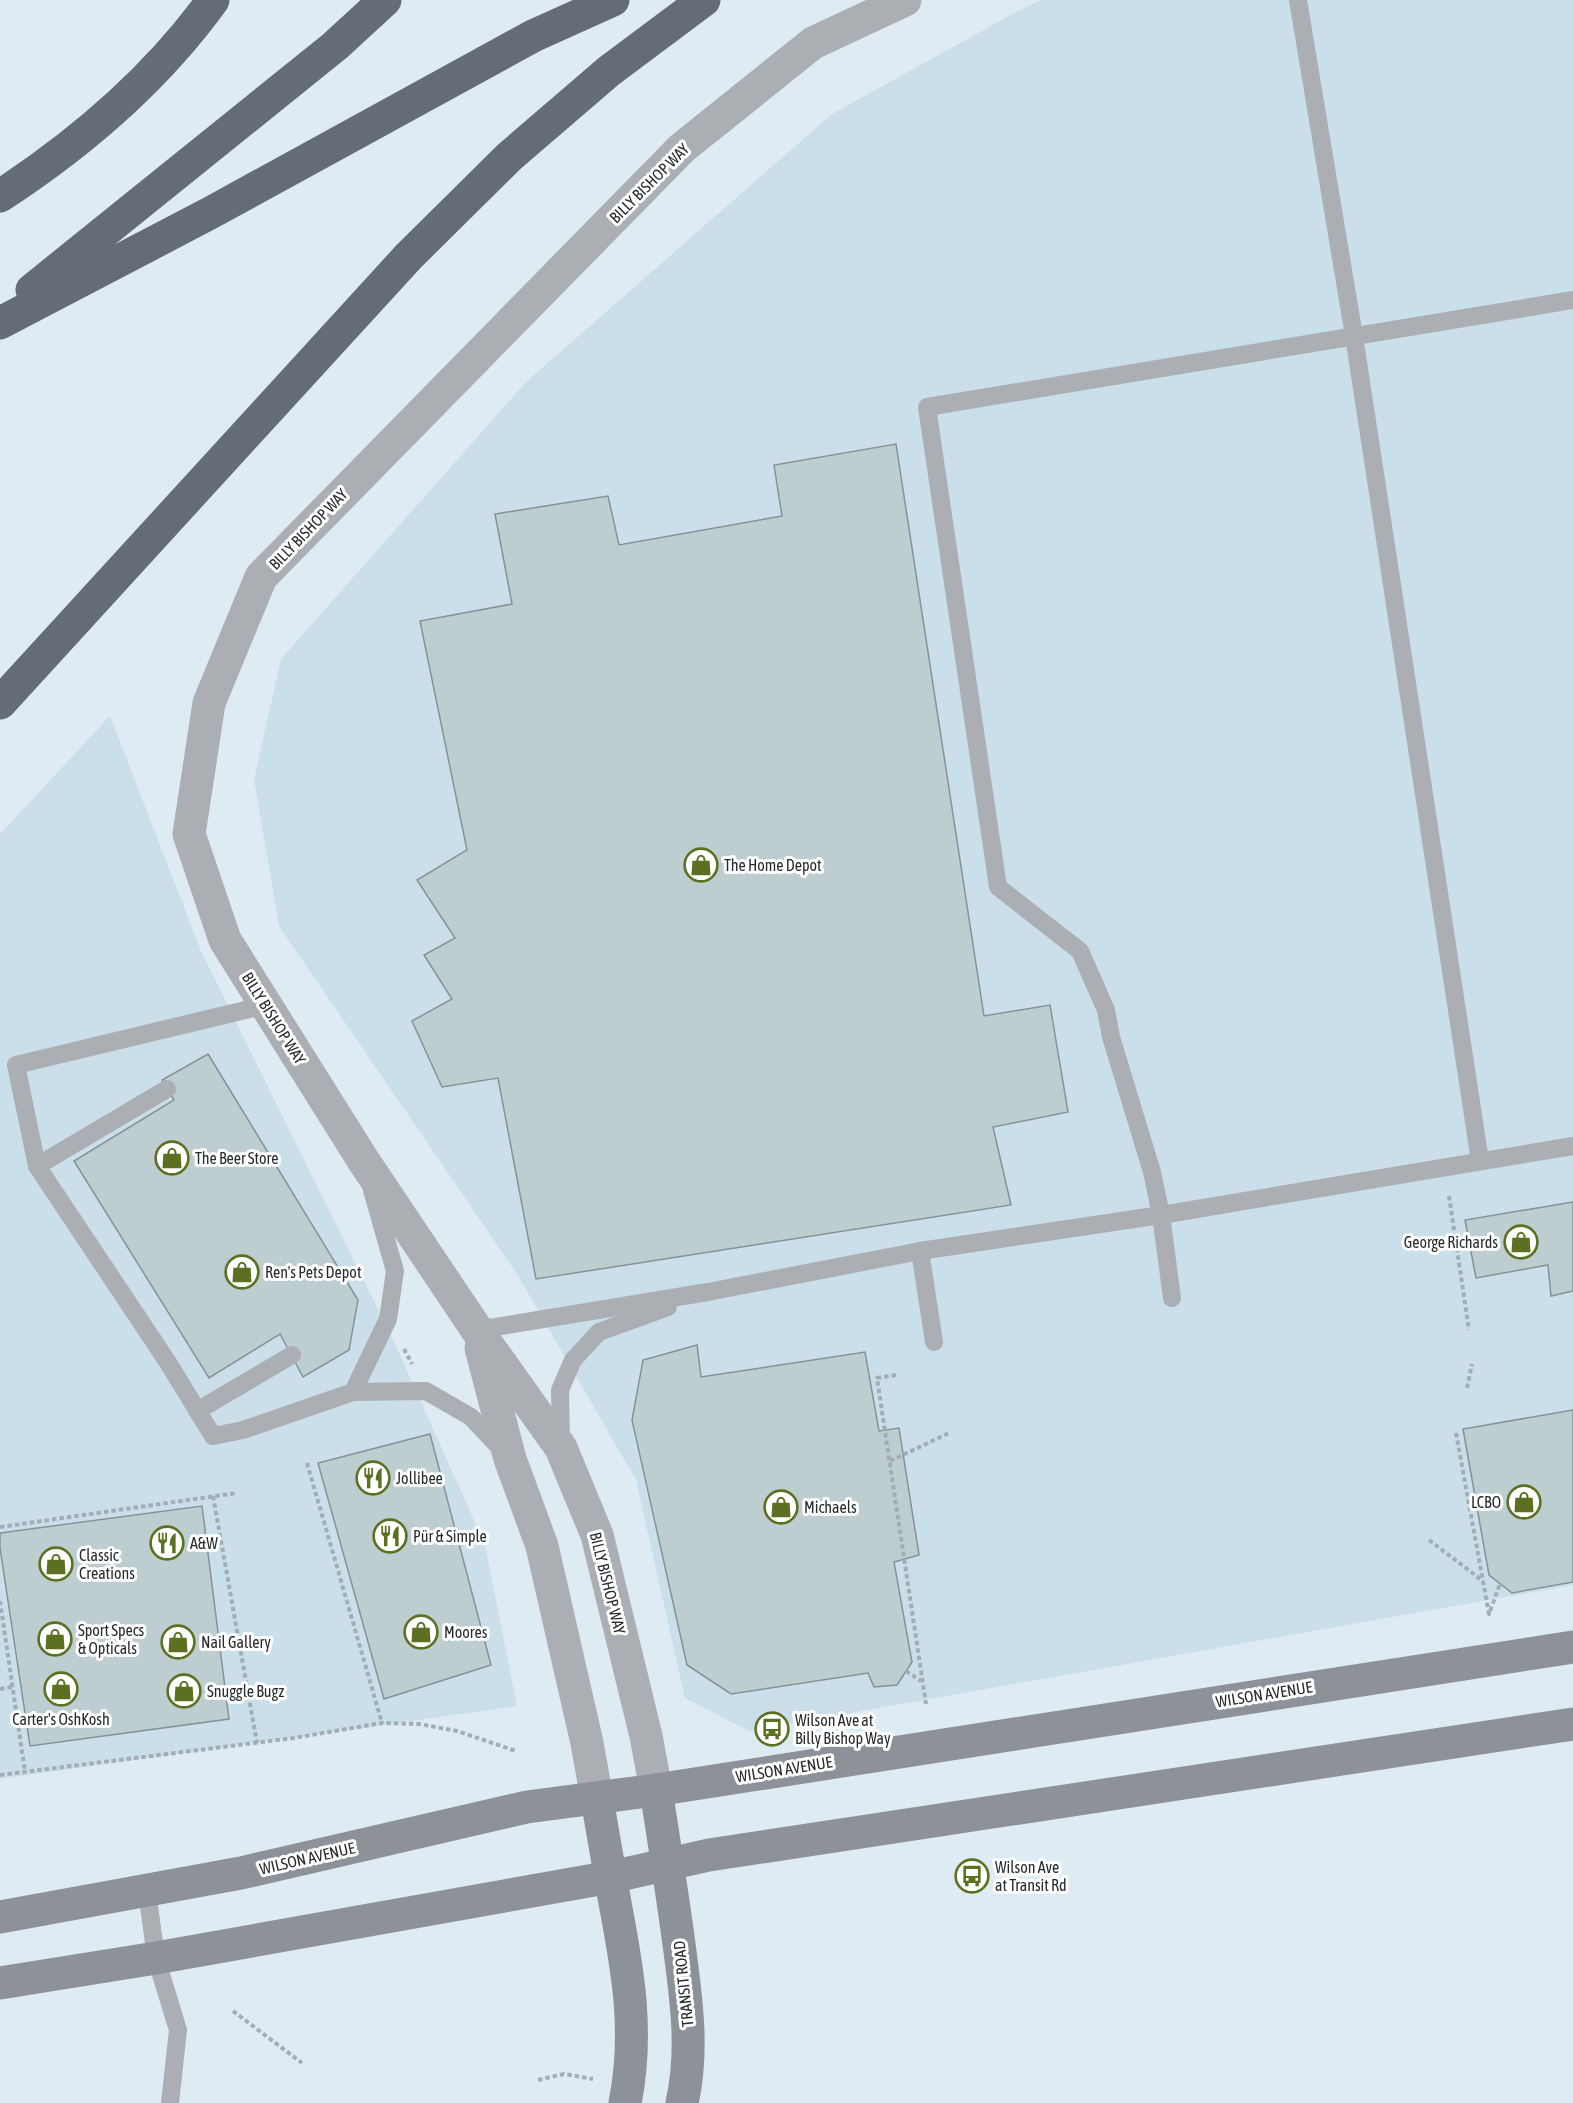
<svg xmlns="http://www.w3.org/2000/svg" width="1573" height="2103" viewBox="0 0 1573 2103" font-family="'Asap Condensed',sans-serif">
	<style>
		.built { fill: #cadfe9 }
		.building { fill: #bdcdd0; stroke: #849396; stroke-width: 1.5 }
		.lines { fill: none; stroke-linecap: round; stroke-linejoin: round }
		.path { stroke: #a3adb4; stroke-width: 4; stroke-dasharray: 4.5 3; stroke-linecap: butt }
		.lane { stroke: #abafb3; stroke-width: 18 }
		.street { stroke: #abafb3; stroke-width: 33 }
		.secondary { stroke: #8d9299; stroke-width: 33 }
		.highway { stroke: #646c76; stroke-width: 33 }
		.labels { text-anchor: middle; stroke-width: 6; stroke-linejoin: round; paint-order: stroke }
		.street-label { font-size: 16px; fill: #262b2e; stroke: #fff }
		.poi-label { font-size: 16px; fill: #262b2e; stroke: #fff; text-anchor: start }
	</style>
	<rect width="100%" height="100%" fill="#deebf3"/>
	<!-- built -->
	<g class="built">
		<path d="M1041,0H1573V1585L749,1731L685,1698L636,1480L517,1274L279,926L254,780L281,659L526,382L832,114L1016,12Z"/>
		<path d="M110,716L201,951L397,1348L485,1545L517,1706L0,1779V834Z"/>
	</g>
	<!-- building -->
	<g class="building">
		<path d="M896,444L984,1016L1050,1005L1068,1112L993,1127L1011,1205L536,1279L498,1078L442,1087L412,1021L452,999L424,955L455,938L417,880L467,850L420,621L512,604L495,514L608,496L619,545L782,516L774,465Z"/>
		<path d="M208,1054L358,1300L349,1350L303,1377L280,1334L209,1378L74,1161L174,1100L162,1080Z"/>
		<path d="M1573,1202V1291L1551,1296L1548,1265L1476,1278L1465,1220Z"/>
		<path d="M697,1345L701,1377L865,1352L879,1431L899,1428L919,1555L894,1562L912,1662L897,1685L874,1687L868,1673L731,1694L687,1665L632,1420L643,1360Z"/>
		<path d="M1573,1410V1582L1512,1593L1489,1575L1463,1429Z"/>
		<path d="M430,1434L491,1665L384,1699L318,1463Z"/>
		<path d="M202,1506L229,1719L30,1746L0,1548V1533Z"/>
	</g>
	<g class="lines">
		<!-- path -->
		<g class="path">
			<path d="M1449,1196L1469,1330"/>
			<path d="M404,1349L412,1364"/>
			<path d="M896,1375L877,1378L926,1704"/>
			<path d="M1467,1388L1472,1364"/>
			<path d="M1456,1433L1489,1614L1500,1584"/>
			<path d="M890,1461L951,1432"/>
			<path d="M307,1463L382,1723"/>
			<path d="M213,1496L257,1743"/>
			<path d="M0,1527L237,1493"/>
			<path d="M1429,1540L1483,1581"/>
			<path d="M0,1601L25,1772"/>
			<path d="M906,1671L921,1681"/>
			<path d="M0,1689L12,1687"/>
			<path d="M0,1775L294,1738L382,1723L419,1724L457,1731L516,1751"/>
			<path d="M233,2011L302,2063"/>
			<path d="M538,2080L564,2074L593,2079"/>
		</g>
		<!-- lane -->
		<g class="lane">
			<path d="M1298,0L1354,336L1480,1161"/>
			<path d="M266,1005L16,1065L37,1166L167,1361L213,1436L243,1430L353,1392L426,1391L471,1417L502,1450"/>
			<path d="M37,1166L167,1089"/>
			<path d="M920,1251L934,1342"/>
			<path d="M1172,1298L1161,1215L1152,1172L1111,1037L1106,1010L1080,951L998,887L927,407L1573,300"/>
			<path d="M477,1330L708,1292L920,1251L1161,1215L1573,1146"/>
			<path d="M353,1392L388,1319L395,1271L372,1190"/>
			<path d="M197,1411L292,1355"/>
			<path d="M561,1443L560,1390L573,1360L599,1332L668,1307"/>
			<path d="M147,1891L156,1958L178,2030L170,2103"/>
		</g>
		<!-- street -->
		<g class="street">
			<path d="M481,1348L510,1459L542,1546L587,1743L597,1799"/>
			<path d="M656,1790L646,1736L597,1535L561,1448L477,1330L363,1160L225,940L189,834L209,703L261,577L682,148L813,43L905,0"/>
		</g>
		<!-- secondary -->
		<g class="secondary">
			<path d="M656,1790C664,1841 672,1892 679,1944C686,1997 694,2050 682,2103"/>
			<path d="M597,1799C603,1833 609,1868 615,1903C628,1971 639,2033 625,2103"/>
			<path d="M0,1917L241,1873L527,1807L656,1790L1573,1647"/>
			<path d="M0,1983L156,1958L611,1877L709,1855L1573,1724"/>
		</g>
		<!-- highway -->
		<g class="highway">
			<path d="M0,196C81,143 156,79 213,0"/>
			<path d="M32,290L335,46L385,0"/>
			<path d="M0,323L212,212L533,36L613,0"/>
			<path d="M0,703L408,257L509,157L609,71L704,0"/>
		</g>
	</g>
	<!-- icons -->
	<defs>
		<g id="shop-ring" transform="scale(1.725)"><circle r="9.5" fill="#fff" stroke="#5b7020" stroke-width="1.5"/><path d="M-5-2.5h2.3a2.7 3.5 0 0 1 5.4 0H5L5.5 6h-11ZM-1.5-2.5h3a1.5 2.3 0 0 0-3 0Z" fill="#5b7020"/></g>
		<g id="restaurant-ring" transform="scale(1.725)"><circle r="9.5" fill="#fff" stroke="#5b7020" stroke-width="1.5"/><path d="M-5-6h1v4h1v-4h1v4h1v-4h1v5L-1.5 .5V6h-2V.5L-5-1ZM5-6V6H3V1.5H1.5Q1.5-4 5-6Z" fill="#5b7020"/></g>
		<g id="bus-ring" transform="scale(1.725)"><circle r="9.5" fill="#fff" stroke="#5b7020" stroke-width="1.5"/><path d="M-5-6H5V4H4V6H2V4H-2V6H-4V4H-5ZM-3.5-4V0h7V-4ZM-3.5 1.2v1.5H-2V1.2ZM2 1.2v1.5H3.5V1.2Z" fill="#5b7020"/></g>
	</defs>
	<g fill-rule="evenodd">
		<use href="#shop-ring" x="701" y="865"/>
		<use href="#shop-ring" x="172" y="1158"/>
		<use href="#shop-ring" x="1521" y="1242"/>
		<use href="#shop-ring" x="242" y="1272"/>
		<use href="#restaurant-ring" x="373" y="1478"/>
		<use href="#shop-ring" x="1524" y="1502"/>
		<use href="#shop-ring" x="781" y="1507"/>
		<use href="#restaurant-ring" x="390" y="1536"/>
		<use href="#restaurant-ring" x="167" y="1543"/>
		<use href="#shop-ring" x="56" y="1564"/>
		<use href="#shop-ring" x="421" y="1632"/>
		<use href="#shop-ring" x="55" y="1639"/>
		<use href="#shop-ring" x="178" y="1642"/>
		<use href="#shop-ring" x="61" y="1689"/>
		<use href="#shop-ring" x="184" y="1691"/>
		<use href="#bus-ring" x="772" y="1729"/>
		<use href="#bus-ring" x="972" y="1876"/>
	</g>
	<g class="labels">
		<!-- street labels -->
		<g class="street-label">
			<text transform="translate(649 183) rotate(-45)" y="6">BILLY BISHOP WAY</text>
			<text transform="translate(308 529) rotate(-46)" y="6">BILLY BISHOP WAY</text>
			<text transform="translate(274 1018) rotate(58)" y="6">BILLY BISHOP WAY</text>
			<text transform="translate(608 1583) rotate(76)" y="6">BILLY BISHOP WAY</text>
			<text transform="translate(1264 1694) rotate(-9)" y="6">WILSON AVENUE</text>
			<text transform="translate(784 1769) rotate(-9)" y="6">WILSON AVENUE</text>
			<text transform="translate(307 1858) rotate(-13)" y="6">WILSON AVENUE</text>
			<text transform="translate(683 1984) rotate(-96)" y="6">TRANSIT ROAD</text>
		</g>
		<!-- poi labels -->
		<g class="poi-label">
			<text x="724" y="871">The Home Depot</text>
			<text x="195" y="1164">The Beer Store</text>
			<text x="1498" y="1248" text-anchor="end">George Richards</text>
			<text x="265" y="1278">Ren's Pets Depot</text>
			<text x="396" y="1484">Jollibee</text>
			<text x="1501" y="1508" text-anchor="end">LCBO</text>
			<text x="804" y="1513">Michaels</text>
			<text x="413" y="1542">Pür &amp; Simple</text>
			<text x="190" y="1549">A&amp;W</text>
			<text x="79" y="1561">Classic<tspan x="79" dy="18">Creations</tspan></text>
			<text x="78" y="1636">Sport Specs<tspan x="78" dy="18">&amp; Opticals</tspan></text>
			<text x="444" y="1638">Moores</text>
			<text x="201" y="1648">Nail Gallery</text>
			<text x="207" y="1697">Snuggle Bugz</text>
			<text x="61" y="1725" text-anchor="middle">Carter's OshKosh</text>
			<text x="795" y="1726">Wilson Ave at<tspan x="795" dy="18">Billy Bishop Way</tspan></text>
			<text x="995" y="1873">Wilson Ave<tspan x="995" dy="18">at Transit Rd</tspan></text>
		</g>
	</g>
</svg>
